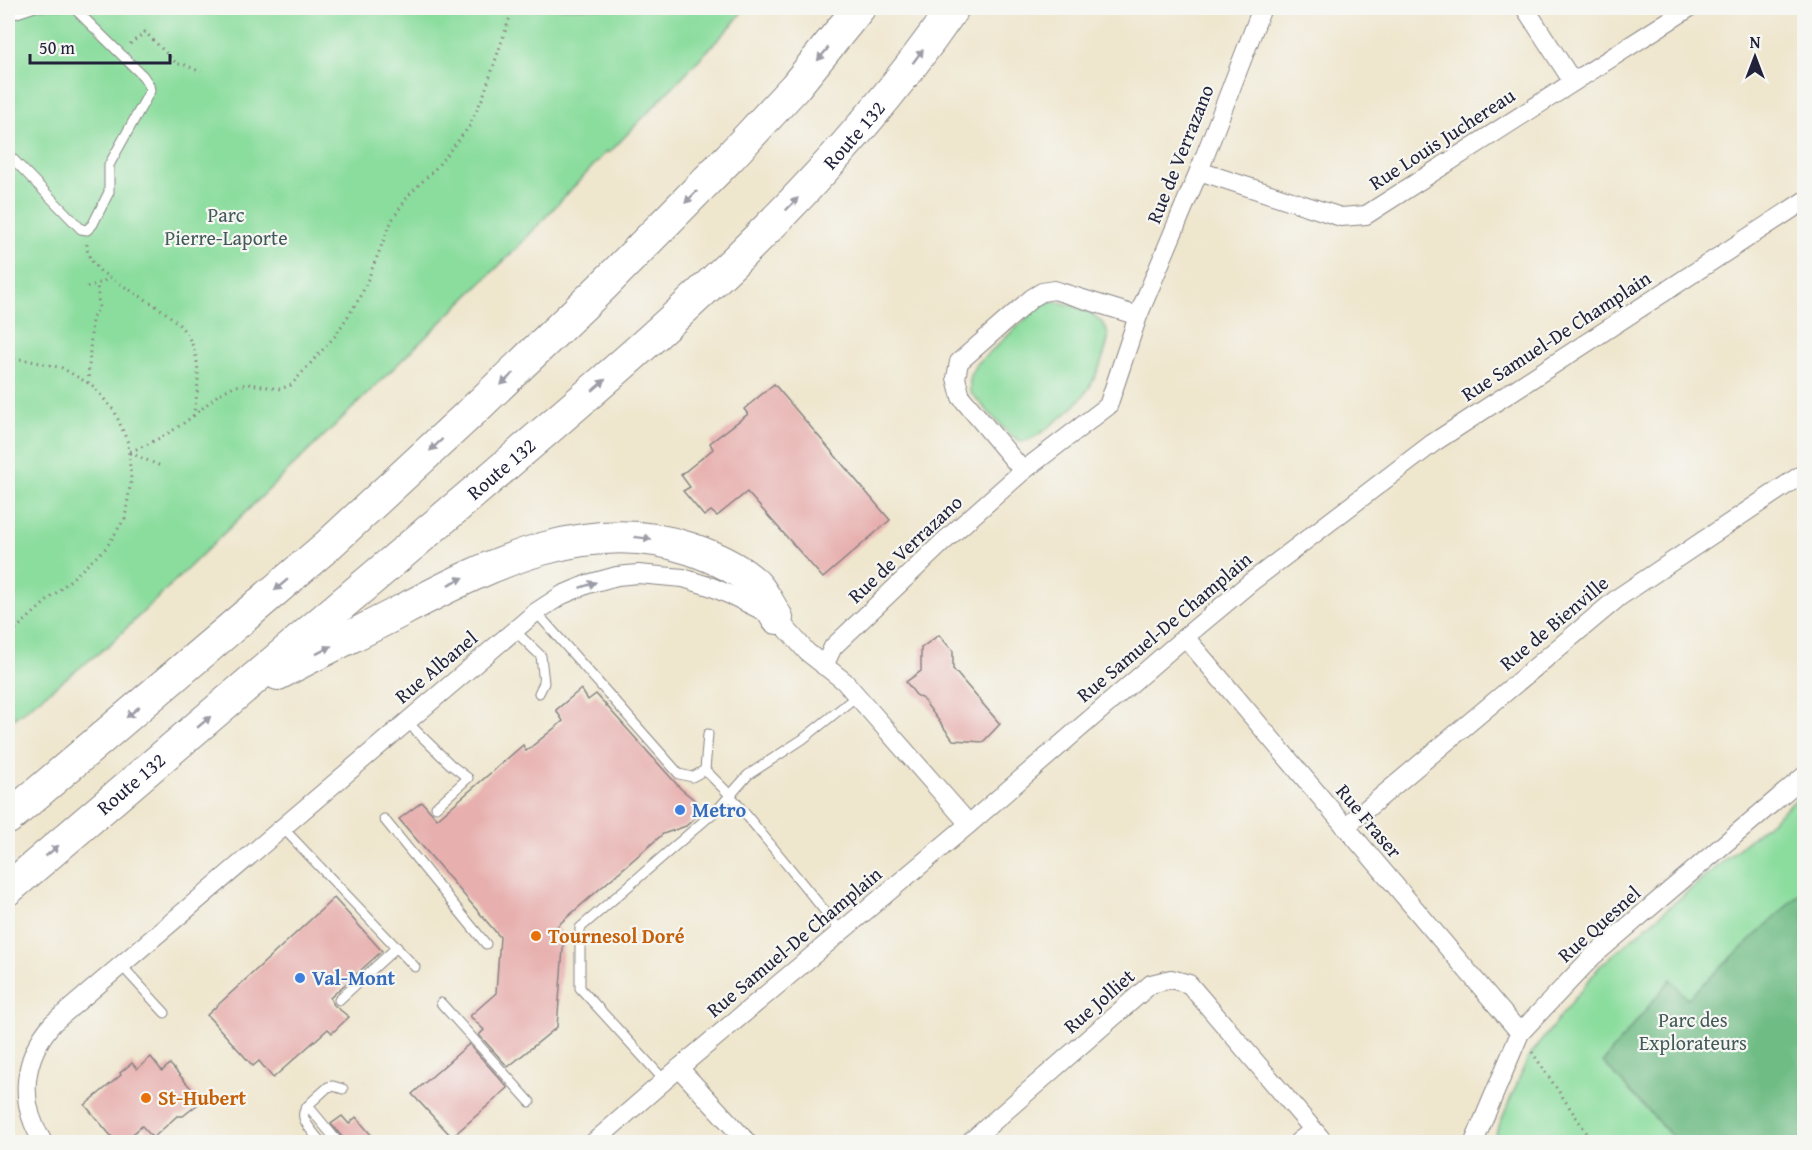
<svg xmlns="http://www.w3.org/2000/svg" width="1812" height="1150" viewBox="0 0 1812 1150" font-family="'Gentium Book Plus',serif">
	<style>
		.green { fill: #8bdd9e; stroke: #56806c; stroke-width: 1.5 }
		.forest { fill: #70bc85; stroke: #496f60; stroke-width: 1.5 }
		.building { fill: #e7b0af }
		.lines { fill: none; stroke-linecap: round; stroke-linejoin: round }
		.lane-casing { stroke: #888484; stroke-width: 11 }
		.street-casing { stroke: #888484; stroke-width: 20 }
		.highway-casing { stroke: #888484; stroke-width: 34 }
		.path { stroke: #888484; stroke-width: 3; stroke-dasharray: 1.5 4.5; stroke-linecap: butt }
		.lane { stroke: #fff; stroke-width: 9 }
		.street { stroke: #fff; stroke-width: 18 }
		.highway { stroke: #fff; stroke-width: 32 }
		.oneway { fill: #9c9ca7 }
		.shop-dot { fill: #3f7fe0; stroke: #f6f6f2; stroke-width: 2 }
		.food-dot { fill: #e8710a; stroke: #f6f6f2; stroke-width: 2 }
		.labels { text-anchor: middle; stroke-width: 4.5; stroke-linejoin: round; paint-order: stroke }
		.street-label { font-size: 20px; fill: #22223b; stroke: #f6f6f2 }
		.park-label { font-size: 20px; fill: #425a59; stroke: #f6f6f2 }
		.shop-label { font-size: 20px; font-weight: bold; fill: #366cbe; stroke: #f6f6f2; text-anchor: start }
		.food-label { font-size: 20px; font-weight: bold; fill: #c56008; stroke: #f6f6f2; text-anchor: start }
	</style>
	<rect width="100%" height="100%" fill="#f6f6f2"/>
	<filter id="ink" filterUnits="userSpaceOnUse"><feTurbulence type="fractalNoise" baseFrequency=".0167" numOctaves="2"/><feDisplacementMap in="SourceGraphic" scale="12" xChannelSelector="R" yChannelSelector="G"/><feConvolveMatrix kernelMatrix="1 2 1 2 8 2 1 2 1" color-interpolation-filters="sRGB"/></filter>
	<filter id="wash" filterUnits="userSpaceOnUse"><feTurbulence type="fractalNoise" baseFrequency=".008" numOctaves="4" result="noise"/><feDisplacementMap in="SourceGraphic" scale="24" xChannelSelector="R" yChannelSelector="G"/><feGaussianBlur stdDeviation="1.35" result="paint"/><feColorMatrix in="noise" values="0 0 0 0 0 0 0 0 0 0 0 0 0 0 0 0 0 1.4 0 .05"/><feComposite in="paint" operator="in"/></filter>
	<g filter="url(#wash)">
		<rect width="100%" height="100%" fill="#efe6ce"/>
		<!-- green -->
		<g class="green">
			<path d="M8,8H745L731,26L609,153L607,151L513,252L109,645L8,723Z"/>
			<path d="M1053,301C1071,304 1101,313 1107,331C1110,339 1106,347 1104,354C1093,389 1079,405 1050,426C1041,433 1033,439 1022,442L1010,435L970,392V375L976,365L1042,304Z"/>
			<path d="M1804,793V1142H1492L1528,1058L1600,966Z"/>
		</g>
		<!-- forest -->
		<path class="forest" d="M1804,890V1142H1677L1603,1062L1671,979L1687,999Z"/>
		<g id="blocks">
			<!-- building -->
			<g class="building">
				<path d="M774,384L890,520L823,578L747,492L717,516L711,511L704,516L683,491L690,487L681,475L713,449L710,443L748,414L744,409Z"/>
				<path d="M939,635L953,651V669L1000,724L983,742L953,740L922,698L916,695L906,682L921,671V648Z"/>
				<path d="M581,689L588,700L596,694L681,789L697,802V816L686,826L663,834L556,927L564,935L557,1027L508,1067L479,1035L484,1030L470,1016L496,993L500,937L399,819L422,802L437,819L523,745L526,751L563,721L556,710Z"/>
				<path d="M334,898L382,951L330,998L334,1005L349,1017L332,1033L328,1029L273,1078L259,1061L253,1066L207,1015Z"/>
				<path d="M469,1044L508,1088L452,1137L412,1094Z"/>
				<path d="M151,1057L162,1071L170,1064L202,1101L183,1116H177L153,1138L142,1126L122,1143H117L85,1105L121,1075L120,1073L132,1063L137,1069Z"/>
				<path d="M342,1116L349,1124L356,1117L378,1143H345L343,1138L331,1124Z"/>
			</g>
		</g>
	</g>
	<g filter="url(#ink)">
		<use href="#blocks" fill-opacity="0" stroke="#888484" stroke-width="1.5"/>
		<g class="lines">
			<!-- lane casing -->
			<g class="lane-casing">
				<g id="lane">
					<path d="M8,16L32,8"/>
					<path d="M8,154L81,229L87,230L93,224L109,192V165L150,91L149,85L143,76L74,8"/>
					<path d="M536,612L679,774L692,777L705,770"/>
					<path d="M514,630L541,656L544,683L539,693"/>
					<path d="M407,722L451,765L468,778L436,807"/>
					<path d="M708,734L705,770L730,795L841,931"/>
					<path d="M384,819L486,944"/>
					<path d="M282,827L415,967"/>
					<path d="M121,965L165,1013"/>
					<path d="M339,1000L397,947"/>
					<path d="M441,1003L530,1102"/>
					<path d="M665,1081L580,988V928L719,808L748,775L803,739L858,695"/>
					<path d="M308,1106L338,1142"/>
					<path d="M321,1142C294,1111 300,1113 328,1087L333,1086L343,1089"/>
				</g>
			</g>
			<!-- street casing -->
			<g class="street-casing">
				<g id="street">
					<path d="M1525,8L1573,82"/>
					<path d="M1199,171L1341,217L1366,215L1689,8"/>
					<path d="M1023,471L961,397L956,378L959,362L1032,298L1042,292L1054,290L1138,316"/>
					<path d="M1185,637L1520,1033"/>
					<path d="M824,666L833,647L942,543L1023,471L1108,406L1138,316L1199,171L1262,8"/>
					<path d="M1345,827L1619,597L1804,473"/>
					<path d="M679,1068L747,1142"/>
					<path d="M43,1142C18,1103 22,1058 53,1023L536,612L562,595L588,584L617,576L638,574L683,578L712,587L735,597L777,618L807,652L844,681L969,824"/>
					<path d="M594,1142L679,1068L969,824L1185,637L1251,582L1433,443L1804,201"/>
					<path d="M970,1142L1151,984L1171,979L1189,984L1324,1142"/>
					<path d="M1298,1142L1313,1130"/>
					<path d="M1474,1142L1520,1033L1592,957L1804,776"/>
				</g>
			</g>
			<!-- highway casing -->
			<g class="highway-casing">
				<g id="highway">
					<path d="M278,674C319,652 361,632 403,610C491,563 591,514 691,549C714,557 737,567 755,584C764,593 770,607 777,618"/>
					<path d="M8,818L326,547L479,405L602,287L730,157L795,87L859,8"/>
					<path id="s1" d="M8,889C158,761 308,632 459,505C637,353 820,202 953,8"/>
				</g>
			</g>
			<!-- path -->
			<g class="path">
				<path d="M130,44L145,32L177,64H183L201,72"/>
				<path d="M87,244C86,255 93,263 100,271C166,316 214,321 193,416C173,432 152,443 129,452"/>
				<path d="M87,287L103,282L109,277"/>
				<path d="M8,360L22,359L62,368L93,386L115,412L128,443L131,480L125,518L106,548L8,636"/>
				<path d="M88,383L92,319L99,308L97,284"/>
				<path d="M193,416L219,394L234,386L251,384L280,389L291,385L335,336L361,296L392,220L408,196L435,169L469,127L483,97L513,8"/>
				<path d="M130,453L163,467"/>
				<path d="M1532,1052L1593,1142"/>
			</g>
			<!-- lane -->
			<use href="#lane" class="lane"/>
			<!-- street -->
			<use href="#street" class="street"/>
			<!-- highway -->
			<use href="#highway" class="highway"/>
		</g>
		<!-- one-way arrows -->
		<defs><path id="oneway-solid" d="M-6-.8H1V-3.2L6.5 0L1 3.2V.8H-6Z" transform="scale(1.5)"/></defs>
		<g class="oneway">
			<use href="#oneway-solid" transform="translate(823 54) rotate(130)"/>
			<use href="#oneway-solid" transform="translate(918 56) rotate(-53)"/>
			<use href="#oneway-solid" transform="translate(691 197) rotate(135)"/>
			<use href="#oneway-solid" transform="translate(792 204) rotate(-46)"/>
			<use href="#oneway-solid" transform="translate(507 379) rotate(136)"/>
			<use href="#oneway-solid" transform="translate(599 385) rotate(-41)"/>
			<use href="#oneway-solid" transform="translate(436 445) rotate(137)"/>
			<use href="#oneway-solid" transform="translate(643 538) rotate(7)"/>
			<use href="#oneway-solid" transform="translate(456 581) rotate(-25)"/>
			<use href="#oneway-solid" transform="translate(281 585) rotate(140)"/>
			<use href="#oneway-solid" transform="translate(588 585) rotate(-19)"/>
			<use href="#oneway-solid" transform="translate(324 650) rotate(-27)"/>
			<use href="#oneway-solid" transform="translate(133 712) rotate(140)"/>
			<use href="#oneway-solid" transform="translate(204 722) rotate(-40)"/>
			<use href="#oneway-solid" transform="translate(52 851) rotate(-40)"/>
		</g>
	</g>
	<!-- markers -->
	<g class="shop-dot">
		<circle cx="680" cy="810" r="6"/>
		<circle cx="300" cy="978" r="6"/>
	</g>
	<g class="food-dot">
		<circle cx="536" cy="936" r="6"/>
		<circle cx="146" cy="1098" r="6"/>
	</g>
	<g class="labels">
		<!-- street labels -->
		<g class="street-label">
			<text dy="7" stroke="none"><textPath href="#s1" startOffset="1134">Route 132</textPath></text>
			<text transform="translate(1442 139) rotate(-33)" y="7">Rue Louis Juchereau</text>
			<text transform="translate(1180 154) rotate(-68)" y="7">Rue de Verrazano</text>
			<text transform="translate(1556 336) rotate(-33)" y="7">Rue Samuel-De Champlain</text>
			<text dy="7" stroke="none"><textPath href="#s1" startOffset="648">Route 132</textPath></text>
			<text transform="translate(905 549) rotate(-43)" y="7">Rue de Verrazano</text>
			<text transform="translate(1554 623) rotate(-40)" y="7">Rue de Bienville</text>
			<text transform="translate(1164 627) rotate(-40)" y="7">Rue Samuel-De Champlain</text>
			<text transform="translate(436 667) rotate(-40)" y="7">Rue Albanel</text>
			<text dy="7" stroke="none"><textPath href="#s1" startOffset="162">Route 132</textPath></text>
			<text transform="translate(1369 821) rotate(50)" y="7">Rue Fraser</text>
			<text transform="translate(1599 924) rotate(-42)" y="7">Rue Quesnel</text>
			<text transform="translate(794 942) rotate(-40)" y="7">Rue Samuel-De Champlain</text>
			<text transform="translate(1099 1001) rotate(-41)" y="7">Rue Jolliet</text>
		</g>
		<!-- park labels -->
		<g class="park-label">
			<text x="226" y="222">Parc<tspan x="226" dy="23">Pierre-Laporte</tspan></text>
			<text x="1693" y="1027">Parc des<tspan x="1693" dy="23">Explorateurs</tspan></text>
		</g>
		<!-- shop labels -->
		<g class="shop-label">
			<text x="692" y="817">Metro</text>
			<text x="312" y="985">Val-Mont</text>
		</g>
		<!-- food labels -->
		<g class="food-label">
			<text x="548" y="943">Tournesol Doré</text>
			<text x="158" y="1105">St-Hubert</text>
		</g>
	</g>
	<!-- margin -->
	<rect width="1812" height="1150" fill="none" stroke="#f6f6f2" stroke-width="30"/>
	<!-- north arrow -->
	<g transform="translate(1755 57)" stroke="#f6f6f2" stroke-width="4.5" paint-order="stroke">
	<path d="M0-4.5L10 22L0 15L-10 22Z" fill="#22223b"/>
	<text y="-9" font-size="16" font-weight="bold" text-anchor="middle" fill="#22223b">N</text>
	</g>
	<!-- scale -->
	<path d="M30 54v9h140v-9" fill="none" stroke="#22223b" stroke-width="3"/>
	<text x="39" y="54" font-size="18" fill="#22223b" stroke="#f6f6f2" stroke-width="4.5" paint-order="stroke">50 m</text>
</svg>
